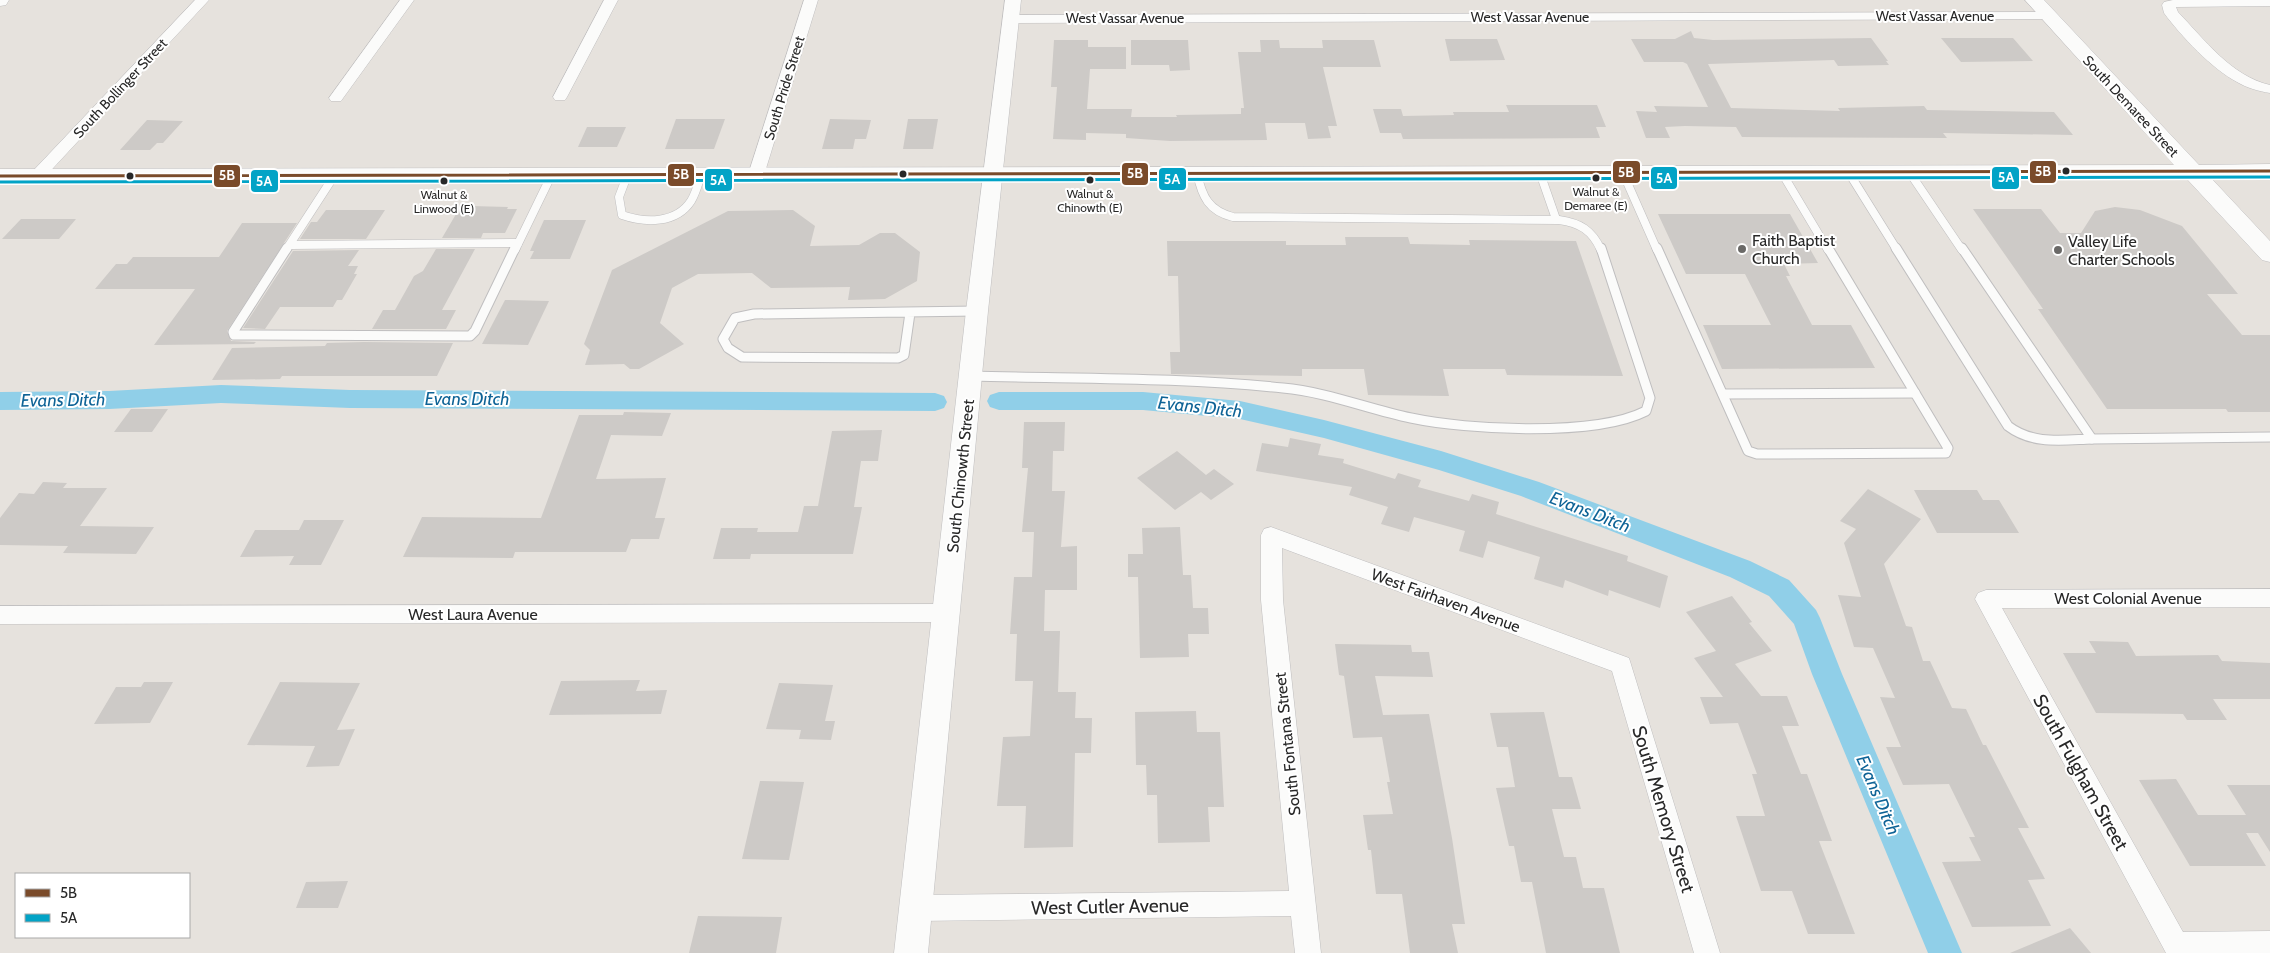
<svg xmlns="http://www.w3.org/2000/svg" width="2270" height="953" viewBox="0 0 2270 953" font-family="Cabin,sans-serif">
	<style>
		.lines { fill: none; stroke-linecap: round; stroke-linejoin: round }
		.canal { fill: #90cfe8; fill-rule: evenodd }
		.building { fill: #cdcac7 }
		.service-far1-casing { stroke: #bfbebf; stroke-width: 9 }
		.service-casing { stroke: #bfbebf; stroke-width: 11 }
		.minor-casing { stroke: #bfbebf; stroke-width: 1 }
		.tertiary-casing { stroke: #bfbebf; stroke-width: 1 }
		.secondary-casing { stroke: #bfbebf; stroke-width: 1 }
		.service-far1 { stroke: #fbfbfa; stroke-width: 8 }
		.service { stroke: #fbfbfa; stroke-width: 9 }
		.minor { fill: #fbfbfa; fill-rule: evenodd }
		.tertiary { fill: #fbfbfa; fill-rule: evenodd }
		.secondary { fill: #fbfbfa; fill-rule: evenodd }
		.bus-1-casing { stroke: #fff; stroke-width: 6 }
		.bus-2-casing { stroke: #fff; stroke-width: 6 }
		.bus-1 { stroke: #7a4b2a; stroke-width: 3 }
		.bus-2 { stroke: #02a3c6; stroke-width: 3 }
		.bus-dot { fill: #282828; stroke: #fff; stroke-width: 2 }
		.poi-dot { fill: #6a6967; stroke: #fff; stroke-width: 2 }
		.labels { text-anchor: middle; stroke-width: 4; stroke-linejoin: round; paint-order: stroke }
		.far-bus-label { font-size: 12px; fill: #282828; stroke: #fff }
		.far-street-label { font-size: 14px; fill: #282828; stroke: #fff }
		.poi-label { font-size: 16px; fill: #282828; stroke: #fff; text-anchor: start }
		.street-label { font-size: 16px; fill: #282828; stroke: #fff }
		.water-label { font-size: 18px; font-style: italic; fill: #0e6396; stroke: #fff }
		.near-street-label { font-size: 19px; fill: #282828; stroke: #fff }
		.line-badge { stroke: #fff; stroke-width: 2 }
		.badge-label { font-size: 14px; text-anchor: middle; font-weight: bold; fill: #fff }
	</style>
	<rect width="100%" height="100%" fill="#e6e2dd"/>
	<g class="lines">
		<!-- canal -->
		<g class="canal">
			<path d="M221,385L350,390L935,393L944,396L947,402L944,408L935,411L350,408L221,403L109,409L0,410V392L109,391Z"/>
			<path d="M999,392H1143L1240,401L1324,420L1441,451L1539,482L1750,561L1789,580L1816,610L1820,618L1842,674L1962,953H1928L1812,674L1794,624L1769,596L1730,577L1521,496L1439,470L1324,438L1240,419L1143,410H999L990,407L987,401L990,395Z"/>
		</g>
	</g>
	<!-- building -->
	<g class="building">
		<path d="M1691,31L1694,38L1713,40L1871,38L1888,61H1886L1889,65L1838,66L1834,60L1708,64L1731,108L1840,111L1838,108L1924,106L1927,110L2054,112L2073,135L1943,133L1947,138L1742,137L1736,127L1685,126L1665,127L1670,138H1646L1636,111L1657,112L1654,106L1708,107L1687,64L1683,62H1644L1631,39H1675Z"/>
		<path d="M1941,38H2013L2033,61L1961,62Z"/>
		<path d="M1445,39H1497L1505,60L1450,61Z"/>
		<path d="M1054,40H1088V47H1126V69H1090L1087,109H1132L1131,117H1177L1176,115L1241,114V108H1244L1238,52H1261L1260,40H1279L1280,48H1323L1322,40H1374L1381,67H1323L1337,126H1328L1331,138L1308,139L1305,123H1265L1267,140L1170,141L1126,138V134L1086,133V140L1053,139L1057,87H1051Z"/>
		<path d="M1131,40H1188L1190,70L1170,71L1169,65H1131Z"/>
		<path d="M1506,105H1597L1606,127H1596L1600,138L1403,139L1401,133H1380L1373,109H1401L1403,116L1454,115L1453,112H1509Z"/>
		<path d="M676,119H725L714,149H665Z"/>
		<path d="M830,119L871,120L866,139H855L853,149H822Z"/>
		<path d="M908,119H938L933,149H903Z"/>
		<path d="M147,120L183,121L163,143H157L150,150H120Z"/>
		<path d="M587,127H626L617,147H578Z"/>
		<path d="M471,206L508,207L507,209H517L505,233H483L481,238H442L459,209H470Z"/>
		<path d="M2115,207L2140,210L2182,226L2238,294H2207L2242,335H2270V412H2228L2226,409H2107L2038,309H2043L1973,209H2041L2060,233H2081L2095,211Z"/>
		<path d="M326,210H385L366,239H300L311,222H317Z"/>
		<path d="M793,210L815,226L810,246L859,245L880,233H895L920,252L917,281L885,299L848,300L850,287L771,288L752,273L698,274L672,288L660,323L684,344L639,369H630L624,364L585,365L590,350L584,344L612,270L728,211Z"/>
		<path d="M1658,214H1790L1818,263L1784,264L1790,276H1786L1812,325H1851L1875,368L1722,369L1703,325H1771L1745,274H1686Z"/>
		<path d="M21,219H76L59,239H2Z"/>
		<path d="M544,220H586L570,259H530L534,251H530Z"/>
		<path d="M242,223H297L227,331L231,341L256,342L254,344L154,345L195,289H95L116,264H127L133,257H219Z"/>
		<path d="M1345,237H1408L1410,244L1470,245L1469,240L1576,241L1623,376L1507,375L1505,369H1443L1449,396L1368,395L1364,369H1302V376L1171,374L1170,352H1180L1178,276H1168L1167,241H1286V245H1346Z"/>
		<path d="M436,249H475L442,310H456L446,329H372L383,310H395L414,276L423,271Z"/>
		<path d="M359,250L348,266H358L354,274H357L342,300H337L333,307H280L265,329L243,328L293,251Z"/>
		<path d="M505,300L549,301L528,345L482,344Z"/>
		<path d="M364,342L453,343L437,376H282L280,379L212,380L232,348L325,346L327,343Z"/>
		<path d="M131,409H168L152,432H114Z"/>
		<path d="M624,412L671,413L662,436L611,435L596,479L666,478L655,518H665L659,539H631L626,552H515L513,558L403,557L422,517L541,518L579,415H623Z"/>
		<path d="M1024,422H1065L1064,451H1053L1052,491H1065L1061,547L1077,546V590H1045L1044,631H1060L1058,692H1076L1075,718H1092L1091,753H1075L1073,847L1024,848L1026,806H997L1003,737L1030,736L1033,681H1015L1017,634H1010L1014,577H1032L1034,532H1022L1028,468H1022Z"/>
		<path d="M882,430L878,461H861L854,507H862L853,554H751L750,559H713L721,528H758L757,532H798L804,506H818L832,431Z"/>
		<path d="M1290,438L1321,444L1318,455L1344,459L1343,463L1395,479L1398,473L1421,480L1418,487L1469,501L1472,494L1499,502L1496,514L1628,556L1627,561L1668,576L1660,608L1609,590L1608,596L1565,580L1563,588L1534,579L1540,557L1488,541L1483,558L1459,551L1465,531L1414,517L1409,532L1381,524L1388,507L1349,495L1352,487L1256,471L1262,443L1288,447Z"/>
		<path d="M1177,451L1206,475L1214,469L1234,484L1211,500L1201,492L1175,510L1137,478Z"/>
		<path d="M43,482L67,483L63,488H107L80,526L154,527L136,554L63,553L68,546L0,545V518L19,493L34,494Z"/>
		<path d="M1868,489L1921,519L1884,564L1906,626L1912,627L1923,661H1930L1952,708L1966,709L1983,745H1986L2029,828H2018L2045,879L2028,880L2051,926L1972,927L1942,862L1981,861L1969,837H1975L1949,784L1903,785L1886,747H1901L1880,697L1895,698L1873,648L1854,647L1838,595L1861,597L1844,543L1856,529L1840,521Z"/>
		<path d="M1914,490H1977L1983,500H1999L2019,533H1937Z"/>
		<path d="M304,520H344L321,565H289L294,556L240,557L255,530H299Z"/>
		<path d="M1180,527L1183,575H1191L1193,608H1208L1209,634H1188L1189,657L1140,658L1138,577H1128V554H1143L1142,528Z"/>
		<path d="M1732,596L1752,622L1749,623L1772,651L1735,664L1761,696H1787L1799,726H1782L1801,774H1807L1832,841H1819L1855,934H1808L1792,891H1761L1736,816H1765L1752,774H1757L1738,723L1710,724L1700,697H1723L1694,658L1716,651L1686,612Z"/>
		<path d="M2089,641L2128,642L2136,656L2218,655L2222,661L2270,663V699H2213L2227,720H2187L2183,714L2096,713L2063,653H2096Z"/>
		<path d="M1335,644L1411,645L1412,652H1429L1433,677L1375,676L1383,715L1429,714L1452,838L1465,924H1452L1458,953H1410L1402,894H1376L1371,850H1368L1363,815L1393,814L1387,782H1390L1382,737L1353,738L1344,676L1339,675Z"/>
		<path d="M640,680L636,691L667,690L661,714L549,715L561,681Z"/>
		<path d="M144,682H173L150,723L94,724L116,687H141Z"/>
		<path d="M280,682L360,683L337,730L355,729L339,766L306,767L315,746L247,745Z"/>
		<path d="M779,683L833,685L825,721H835L831,740L799,739L801,730L766,729Z"/>
		<path d="M1196,711L1197,732H1220L1224,807H1208L1210,842L1158,843L1157,795H1147L1146,765H1136L1135,712Z"/>
		<path d="M1544,712L1559,777H1572L1581,809H1552L1564,857H1576L1583,888H1604L1620,953H1546L1532,882H1521L1514,846H1509L1496,788L1515,787L1508,747H1497L1490,713Z"/>
		<path d="M2176,779L2198,815H2246L2227,785H2270V852L2258,833H2246L2266,866H2190L2139,780Z"/>
		<path d="M760,781L804,782L789,860L742,859Z"/>
		<path d="M348,881L338,908H296L306,882Z"/>
		<path d="M698,916L782,917L776,953H689Z"/>
		<path d="M2070,928L2091,953H2010Z"/>
	</g>
	<g class="lines">
		<!-- service-far1 casing -->
		<g class="service-far1-casing">
			<g id="service-far1">
				<path d="M1197,173C1202,197 1209,211 1233,217L1559,220C1580,223 1592,230 1601,250"/>
				<path d="M1540,173L1556,219"/>
				<path d="M1623,173L1657,250"/>
				<path d="M1782,173L1828,250"/>
				<path d="M1849,173L1897,250"/>
				<path d="M1910,173L1962,250"/>
				<path d="M627,176L619,197L622,215C645,223 676,224 691,201C696,193 698,184 701,175"/>
				<path d="M291,245L518,243"/>
				<path d="M286,250L334,176"/>
				<path d="M515,250L551,176"/>
			</g>
		</g>
		<!-- service casing -->
		<g class="service-casing">
			<g id="service">
				<path d="M287,248L233,332L234,335L470,336L475,331L515,248"/>
				<path d="M1657,248L1748,451L1757,454L1946,453L1948,448L1828,248"/>
				<path d="M1896,248L2008,426C2033,445 2062,440 2092,439L1962,248"/>
				<path d="M910,313L904,355L898,358L742,357L728,348L723,339L735,318L754,314L977,311"/>
				<path d="M970,376C1074,379 1179,377 1283,388C1327,392 1368,409 1411,418C1467,430 1595,437 1646,411L1650,398L1601,248"/>
				<path d="M1723,394L1915,393"/>
				<path d="M2092,439L2270,437"/>
			</g>
		</g>
		<!-- minor casing -->
		<g class="minor-casing">
			<g id="minor">
				<path d="M195,0H209L43,179H31L29,176L31,173Z"/>
				<path d="M400,0H414L341,101H331L329,98Z"/>
				<path d="M604,0H618L567,97L565,100H555L553,97Z"/>
				<path d="M804,0H818L764,175L756,180L750,178L748,175Z"/>
				<path d="M2173,0H2270V6L2176,7L2178,12C2204,39 2231,76 2270,85V93C2258,91 2247,88 2237,82C2212,69 2181,36 2164,13L2162,5L2164,2Z"/>
				<path d="M2048,12L2055,16L2053,19L1011,23L1004,19L1011,15Z"/>
				<path d="M1271,527L1629,658L1720,953H1694L1612,671L1282,548L1283,600L1321,953H1295L1291,916L916,921L907,917L903,908L907,899L916,895L1289,891L1261,600V535L1264,529Z"/>
				<path d="M2270,589V607L2002,608L2183,932L2270,931V953H2166L1975,599L1978,593L1986,590Z"/>
				<path d="M946,604L954,607L957,613L954,619L946,622L0,624V606Z"/>
			</g>
		</g>
		<!-- tertiary casing -->
		<g class="tertiary-casing">
			<g id="tertiary">
				<path d="M0,0H9L6,5L0,6Z"/>
				<path d="M1005,0H1021L988,311L928,953H894L966,311Z"/>
			</g>
		</g>
		<!-- secondary casing -->
		<g class="secondary-casing">
			<path id="secondary" d="M2025,0H2044L2199,165L2270,164V178H2211L2270,241V262L2262,260L2186,178L0,183V169L2174,165Z"/>
		</g>
		<!-- service-far1 -->
		<use href="#service-far1" class="service-far1"/>
		<!-- service -->
		<use href="#service" class="service"/>
		<!-- minor -->
		<use href="#minor" class="minor"/>
		<!-- tertiary -->
		<use href="#tertiary" class="tertiary"/>
		<!-- secondary -->
		<use href="#secondary" class="secondary"/>
		<!-- bus-1 casing -->
		<g class="bus-1-casing">
			<path id="bus-1" d="M0,176L2270,171"/>
		</g>
		<!-- bus-2 casing -->
		<g class="bus-2-casing">
			<path id="bus-2" d="M0,182L2270,177"/>
		</g>
		<!-- bus-1 -->
		<use href="#bus-1" class="bus-1"/>
		<!-- bus-2 -->
		<use href="#bus-2" class="bus-2"/>
	</g>
	<!-- markers -->
	<g class="bus-dot">
		<circle cx="2066" cy="171" r="4.5"/>
		<circle cx="903" cy="174" r="4.5"/>
		<circle cx="130" cy="176" r="4.5"/>
		<circle cx="1596" cy="178" r="4.5"/>
		<circle cx="1090" cy="180" r="4.5"/>
		<circle cx="444" cy="181" r="4.5"/>
	</g>
	<g class="poi-dot">
		<circle cx="1742" cy="249" r="5"/>
		<circle cx="2058" cy="250" r="5"/>
	</g>
	<g class="labels">
		<!-- far-bus labels -->
		<g class="far-bus-label">
			<text x="1596" y="196">Walnut &amp;<tspan x="1596" dy="14">Demaree (E)</tspan></text>
			<text x="1090" y="198">Walnut &amp;<tspan x="1090" dy="14">Chinowth (E)</tspan></text>
			<text x="444" y="199">Walnut &amp;<tspan x="444" dy="14">Linwood (E)</tspan></text>
		</g>
		<!-- far-street labels -->
		<g class="far-street-label">
			<text x="1935" y="21">West Vassar Avenue</text>
			<text x="1530" y="22">West Vassar Avenue</text>
			<text x="1125" y="23">West Vassar Avenue</text>
			<text transform="translate(120 88) rotate(-47)" y="5">South Bollinger Street</text>
			<text transform="translate(784 88) rotate(-73)" y="5">South Pride Street</text>
			<text transform="translate(2131 106) rotate(47)" y="5">South Demaree Street</text>
		</g>
		<!-- poi labels -->
		<g class="poi-label">
			<text x="1752" y="246">Faith Baptist<tspan x="1752" dy="18">Church</tspan></text>
			<text x="2068" y="247">Valley Life<tspan x="2068" dy="18">Charter Schools</tspan></text>
		</g>
		<!-- street labels -->
		<g class="street-label">
			<text transform="translate(960 476) rotate(-84)" y="6">South Chinowth Street</text>
			<text x="2128" y="604">West Colonial Avenue</text>
			<text transform="translate(1446 600) rotate(20)" y="6">West Fairhaven Avenue</text>
			<text x="473" y="620">West Laura Avenue</text>
			<text transform="translate(1287 744) rotate(-96)" y="6">South Fontana Street</text>
		</g>
		<!-- water labels -->
		<g class="water-label">
			<text x="467" y="405">Evans Ditch</text>
			<text transform="translate(63 400) rotate(-1)" y="6">Evans Ditch</text>
			<text transform="translate(1200 407) rotate(6)" y="6">Evans Ditch</text>
			<text transform="translate(1590 512) rotate(21)" y="6">Evans Ditch</text>
			<text transform="translate(1878 795) rotate(67)" y="6">Evans Ditch</text>
		</g>
		<!-- near-street labels -->
		<g class="near-street-label">
			<text transform="translate(2081 772) rotate(61)" y="7">South Fulgham Street</text>
			<text transform="translate(1664 809) rotate(73)" y="7">South Memory Street</text>
			<text transform="translate(1110 906) rotate(-1)" y="7">West Cutler Avenue</text>
		</g>
	</g>
	<g class="line-badge">
		<rect x="2029" y="160" width="28" height="24" rx="5" fill="#7a4b2a"/>
		<rect x="1612" y="160" width="29" height="24" rx="5" fill="#7a4b2a"/>
		<rect x="1121" y="162" width="28" height="24" rx="5" fill="#7a4b2a"/>
		<rect x="667" y="163" width="28" height="24" rx="5" fill="#7a4b2a"/>
		<rect x="213" y="164" width="28" height="24" rx="5" fill="#7a4b2a"/>
		<rect x="1991" y="166" width="29" height="24" rx="5" fill="#02a3c6"/>
		<rect x="1650" y="166" width="28" height="24" rx="5" fill="#02a3c6"/>
		<rect x="1158" y="167" width="29" height="24" rx="5" fill="#02a3c6"/>
		<rect x="704" y="168" width="29" height="24" rx="5" fill="#02a3c6"/>
		<rect x="250" y="169" width="29" height="24" rx="5" fill="#02a3c6"/>
	</g>
	<g class="badge-label">
		<text x="2043" y="176">5B</text>
		<text x="1626" y="177">5B</text>
		<text x="1135" y="178">5B</text>
		<text x="681" y="179">5B</text>
		<text x="227" y="180">5B</text>
		<text x="2006" y="182">5A</text>
		<text x="1664" y="183">5A</text>
		<text x="1172" y="184">5A</text>
		<text x="718" y="185">5A</text>
		<text x="264" y="186">5A</text>
	</g>
	<!-- legend -->
	<rect x="15" y="873" width="175" height="65" fill="#ffffff" stroke="#a9a9a9"/>
	<rect x="25" y="889" width="25" height="8" fill="#7a4b2a" stroke="#a9a9a9"/>
	<text x="60" y="898" font-size="15" fill="#282828">5B</text>
	<rect x="25" y="914" width="25" height="8" fill="#02a3c6" stroke="#a9a9a9"/>
	<text x="60" y="923" font-size="15" fill="#282828">5A</text>
</svg>
